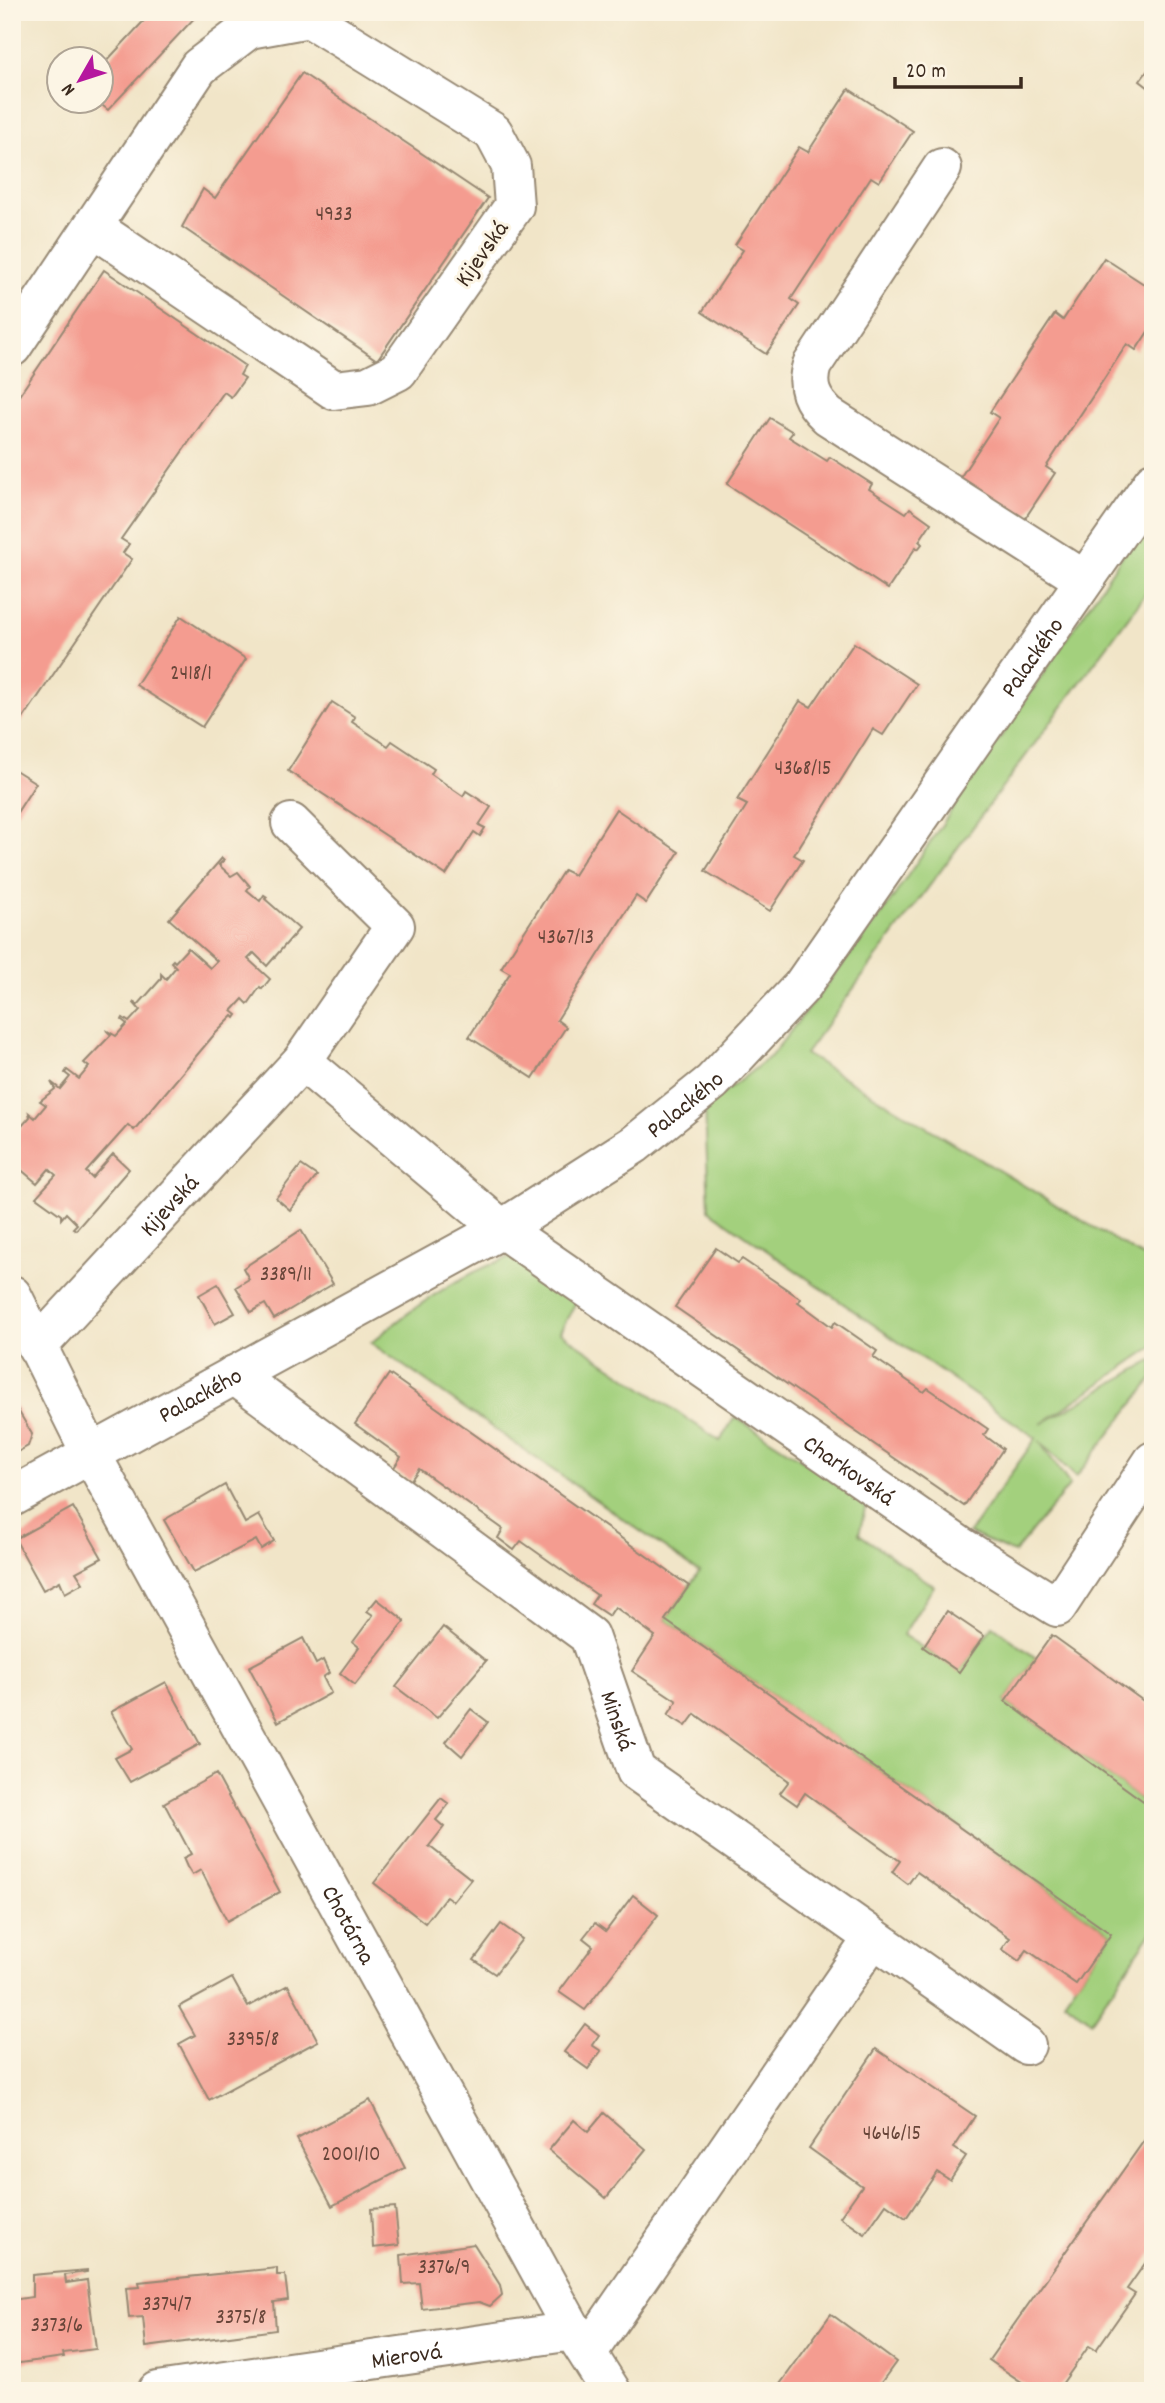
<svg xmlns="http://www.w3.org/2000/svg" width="1165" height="2403" viewBox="0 0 1165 2403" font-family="Dekko,sans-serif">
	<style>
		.green { fill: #a3d07d; stroke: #6f7d4e; stroke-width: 2 }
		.building { fill: #f49c90 }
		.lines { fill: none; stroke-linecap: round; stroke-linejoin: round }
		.minor-casing { stroke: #968873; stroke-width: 42 }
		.minor { stroke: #fff; stroke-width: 38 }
		.labels { text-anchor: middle; stroke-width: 6; stroke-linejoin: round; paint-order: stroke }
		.number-label { font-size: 21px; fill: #69463a }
		.street-label { font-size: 24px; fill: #3b2a1e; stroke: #fcf5e5 }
	</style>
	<rect width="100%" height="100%" fill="#fcf5e5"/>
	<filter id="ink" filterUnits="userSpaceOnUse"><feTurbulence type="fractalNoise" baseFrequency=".0143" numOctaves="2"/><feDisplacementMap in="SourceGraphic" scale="14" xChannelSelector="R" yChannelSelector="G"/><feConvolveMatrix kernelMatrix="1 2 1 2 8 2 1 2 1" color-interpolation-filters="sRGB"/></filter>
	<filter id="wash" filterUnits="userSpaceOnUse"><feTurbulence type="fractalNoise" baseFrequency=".00686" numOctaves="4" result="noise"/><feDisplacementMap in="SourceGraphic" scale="28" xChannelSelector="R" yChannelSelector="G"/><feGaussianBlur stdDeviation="1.57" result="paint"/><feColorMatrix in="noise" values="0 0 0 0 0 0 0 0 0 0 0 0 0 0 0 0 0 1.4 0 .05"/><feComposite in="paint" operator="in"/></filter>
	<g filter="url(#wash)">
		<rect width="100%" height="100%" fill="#f1e5c8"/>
		<!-- green -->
		<g class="green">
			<path d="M1153,510V584L805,1054L1153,1263V1347L1041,1424L1153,1360V1378L1076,1477L1039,1441L1070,1485L1014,1553L969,1533L1036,1438L709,1210L705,1108L771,1056L882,914Z"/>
			<path d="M510,1257L576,1302L560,1332L720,1441L735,1417L867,1501L859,1534L934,1586L903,1635L959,1671L993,1626L1036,1658L1005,1701L1153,1808V1930L1091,2021L1064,2001L1111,1934L665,1620L699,1572L371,1343C413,1307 457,1276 510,1257Z"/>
		</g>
		<g id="blocks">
			<!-- building -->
			<g class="building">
				<path d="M152,12H200L108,110L98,102H102V66Z"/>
				<path d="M1153,63V91L1140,81Z"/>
				<path d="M302,73L488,198L377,360L182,227L203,189L215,198Z"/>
				<path d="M849,89L913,131L879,182L871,177L791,299L799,305L766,354L702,312L743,250L735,245L799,147L808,152Z"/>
				<path d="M1104,258L1153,290V324L1136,350L1127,344L1046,467L1055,473L1022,523L958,481L999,418L990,412L1055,314L1063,320Z"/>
				<path d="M104,270L245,366L240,375L245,378L231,397L224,392L121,539L129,544L123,553L132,559L16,729L12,726V406Z"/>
				<path d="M770,418L793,432L789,437L827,461L830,457L872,484L869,489L906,513L910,508L931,523L919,541L922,544L918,549L916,547L888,589L727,484Z"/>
				<path d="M181,616L246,659L202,727L136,685Z"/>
				<path d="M854,643L917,684L883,735L873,729L794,855L803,860L770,911L705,871L747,805L737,800L800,701L811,707Z"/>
				<path d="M332,702L355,717L352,722L388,746L392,741L434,769L431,774L463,796L466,791L491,807L479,825L485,828L480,836L474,832L446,875L288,771Z"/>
				<path d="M12,768L36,783L12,820Z"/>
				<path d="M616,809L679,852L646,903L636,896L557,1020L566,1027L533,1078L469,1037L510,973L501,968L564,870L574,875Z"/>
				<path d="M222,858L224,860L219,865L231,876L238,872L250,886L247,890L260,901L264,895L267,897L265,899L299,929L267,966L254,953L248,959L270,979L262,989L260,987L248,1004L243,999L232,1011L237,1015L235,1018L233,1016L213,1036L134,1130L128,1125L86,1172L92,1178L113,1154L129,1169L76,1230L73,1228L77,1224L66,1213L61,1219V1215L36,1197L56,1175L49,1169L37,1183L12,1162V1137L30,1117L29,1113L35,1118L46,1105L40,1101L55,1089L51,1082L60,1089L70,1077L65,1073L67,1070L79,1079L89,1067L84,1063L111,1035L106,1030L116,1036L127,1024L122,1020L123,1018L129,1022L140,1010L133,1002L138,1005L161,979V974L166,979L176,967L171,962L173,960L175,962L188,948L210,968L217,961L169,919Z"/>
				<path d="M301,1165L317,1176L290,1210L276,1198Z"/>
				<path d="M301,1230L333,1284L274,1319L265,1304L251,1312L236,1287L249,1279L243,1268Z"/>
				<path d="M716,1248L738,1263L742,1259L801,1299L798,1302L832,1327L835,1322L877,1351L873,1357L924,1392L928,1388L988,1429L984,1435L1003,1449L964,1506L675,1307Z"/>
				<path d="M218,1284L235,1313L215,1324L199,1295Z"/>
				<path d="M389,1374L689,1586L665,1620L1111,1934L1076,1984L1027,1950L1019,1961L1002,1949L1010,1938L917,1872L908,1884L892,1872L900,1861L805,1793L797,1805L780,1793L789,1781L695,1714L686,1726L668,1715L677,1701L632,1671L655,1636L615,1607L609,1616L591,1604L597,1595L521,1541L514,1550L498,1538L503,1529L419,1469L410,1481L393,1469L401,1457L355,1424Z"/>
				<path d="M12,1400L32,1434L28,1446L12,1455Z"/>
				<path d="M225,1485L245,1523L259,1515L274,1541L261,1549L256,1540L194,1572L164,1520Z"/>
				<path d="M73,1507L102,1558L76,1572L83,1583L65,1593L60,1581L43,1590L15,1539Z"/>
				<path d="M377,1599L405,1621L355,1685L340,1673L359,1647L353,1642L373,1615L367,1611Z"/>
				<path d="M947,1611L984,1636L959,1672L923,1647Z"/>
				<path d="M443,1627L486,1661L437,1718L396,1687Z"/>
				<path d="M1052,1635L1153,1708V1808L1005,1701Z"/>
				<path d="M303,1638L316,1664L323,1660L329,1673L323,1677L331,1693L278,1722L249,1667Z"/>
				<path d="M166,1682L200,1744L130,1782L115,1758L132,1749L111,1712Z"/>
				<path d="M471,1709L488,1722L462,1756L446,1742Z"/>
				<path d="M216,1774L280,1892L227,1921L201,1870L192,1875L187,1867L183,1858L191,1854L164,1803Z"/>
				<path d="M441,1798L449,1804L436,1820L444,1827L429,1846L471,1879L453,1901L446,1896L425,1923L374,1883Z"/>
				<path d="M633,1895L658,1915L585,2010L559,1992L593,1946L583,1938L595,1923L606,1931Z"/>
				<path d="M501,1924L522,1939L495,1974L474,1960Z"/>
				<path d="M232,1978L248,2007L288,1985L318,2041L209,2100L179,2044L195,2035L179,2007Z"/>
				<path d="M585,2024L599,2035L592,2045L601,2051L588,2069L564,2052Z"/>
				<path d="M876,2049L975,2116L954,2148L966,2156L950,2180L937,2172L906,2218L886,2204L865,2234L840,2217L862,2186L809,2148Z"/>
				<path d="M370,2100L405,2168L332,2206L297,2139Z"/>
				<path d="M604,2113L646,2149L606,2198L549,2150L574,2120L588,2132Z"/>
				<path d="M1153,2128V2252L1127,2289L1135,2294L1096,2350L1089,2346L1057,2391H1035L989,2360Z"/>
				<path d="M395,2207L399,2245L373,2248L371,2209Z"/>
				<path d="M474,2244L500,2285L502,2295L490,2306L479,2302L422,2309L419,2283L403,2284L401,2255Z"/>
				<path d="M277,2268V2275H285L288,2300L274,2302L276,2330L146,2347L143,2317L129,2318L126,2288L140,2287L139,2282Z"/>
				<path d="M87,2270V2272L65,2275L66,2283L87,2280L96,2349L63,2353L64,2357L12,2364V2300L32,2297V2275Z"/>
				<path d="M831,2314L896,2362L875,2391H775Z"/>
			</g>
		</g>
	</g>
	<g filter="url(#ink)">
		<use href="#blocks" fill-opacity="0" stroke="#968873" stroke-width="2"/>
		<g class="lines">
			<!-- minor casing -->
			<g class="minor-casing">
				<g id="minor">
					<path d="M942,168L812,365C805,387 812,401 828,416L1083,579"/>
					<path d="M12,347L199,67L249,29L309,18L493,132L511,166L514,206L398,371L368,386L334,390L94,228"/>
					<path id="s1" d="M302,1061L502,1229L960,1546L1057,1607L1153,1461"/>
					<path id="s2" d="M12,1295L91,1454L573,2331L611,2391"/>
					<path id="s3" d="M37,1347L302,1061L395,926L291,823"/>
					<path id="s4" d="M234,1375L589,1636L636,1771L1026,2045"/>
					<path id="s5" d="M12,1497L502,1229L635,1144L712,1082L802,986L1153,482"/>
					<path d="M588,2352L873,1938"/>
					<path id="s6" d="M157,2391L573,2331"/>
				</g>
			</g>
			<!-- minor -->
			<use href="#minor" class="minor"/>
		</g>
	</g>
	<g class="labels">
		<!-- number labels -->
		<g class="number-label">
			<text x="334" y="220">4933</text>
			<text x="191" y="679">2418/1</text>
			<text x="803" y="774">4368/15</text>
			<text x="566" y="943">4367/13</text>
			<text x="286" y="1280">3389/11</text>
			<text x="253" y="2045">3395/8</text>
			<text x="892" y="2139">4646/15</text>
			<text x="351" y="2160">2001/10</text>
			<text x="444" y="2273">3376/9</text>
			<text x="167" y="2310">3374/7</text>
			<text x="241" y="2323">3375/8</text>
			<text x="57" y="2331">3373/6</text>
		</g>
		<!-- street labels -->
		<g class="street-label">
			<text transform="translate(481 253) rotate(-55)" y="8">Kijevská</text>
			<text dy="8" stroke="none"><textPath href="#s5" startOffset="1348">Palackého</textPath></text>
			<text dy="8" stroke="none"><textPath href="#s5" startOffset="780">Palackého</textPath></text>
			<text dy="8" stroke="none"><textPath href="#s3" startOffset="194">Kijevská</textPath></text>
			<text dy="8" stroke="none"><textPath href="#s5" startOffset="214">Palackého</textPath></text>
			<text dy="8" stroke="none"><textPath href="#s1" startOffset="684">Charkovská</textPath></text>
			<text dy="8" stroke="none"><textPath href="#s4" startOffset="530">Minská</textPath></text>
			<text dy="8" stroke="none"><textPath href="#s2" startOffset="714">Chotárna</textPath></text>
			<text dy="8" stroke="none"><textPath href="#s6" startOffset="252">Mierová</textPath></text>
		</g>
	</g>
	<!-- margin -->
	<rect width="1165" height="2403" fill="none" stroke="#fcf5e5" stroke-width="42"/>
	<!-- north arrow -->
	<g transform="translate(80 80) rotate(231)"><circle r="33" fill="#fcf5e5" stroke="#afa495" stroke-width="2"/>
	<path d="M0-5L12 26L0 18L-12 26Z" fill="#b5179e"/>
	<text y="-10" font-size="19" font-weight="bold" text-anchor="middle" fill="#3b2a1e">N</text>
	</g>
	<!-- scale -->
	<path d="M895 77v10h126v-10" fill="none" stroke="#3b2a1e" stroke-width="3.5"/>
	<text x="906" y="77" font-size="21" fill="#3b2a1e" stroke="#fcf5e5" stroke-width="5" paint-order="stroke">20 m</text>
</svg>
